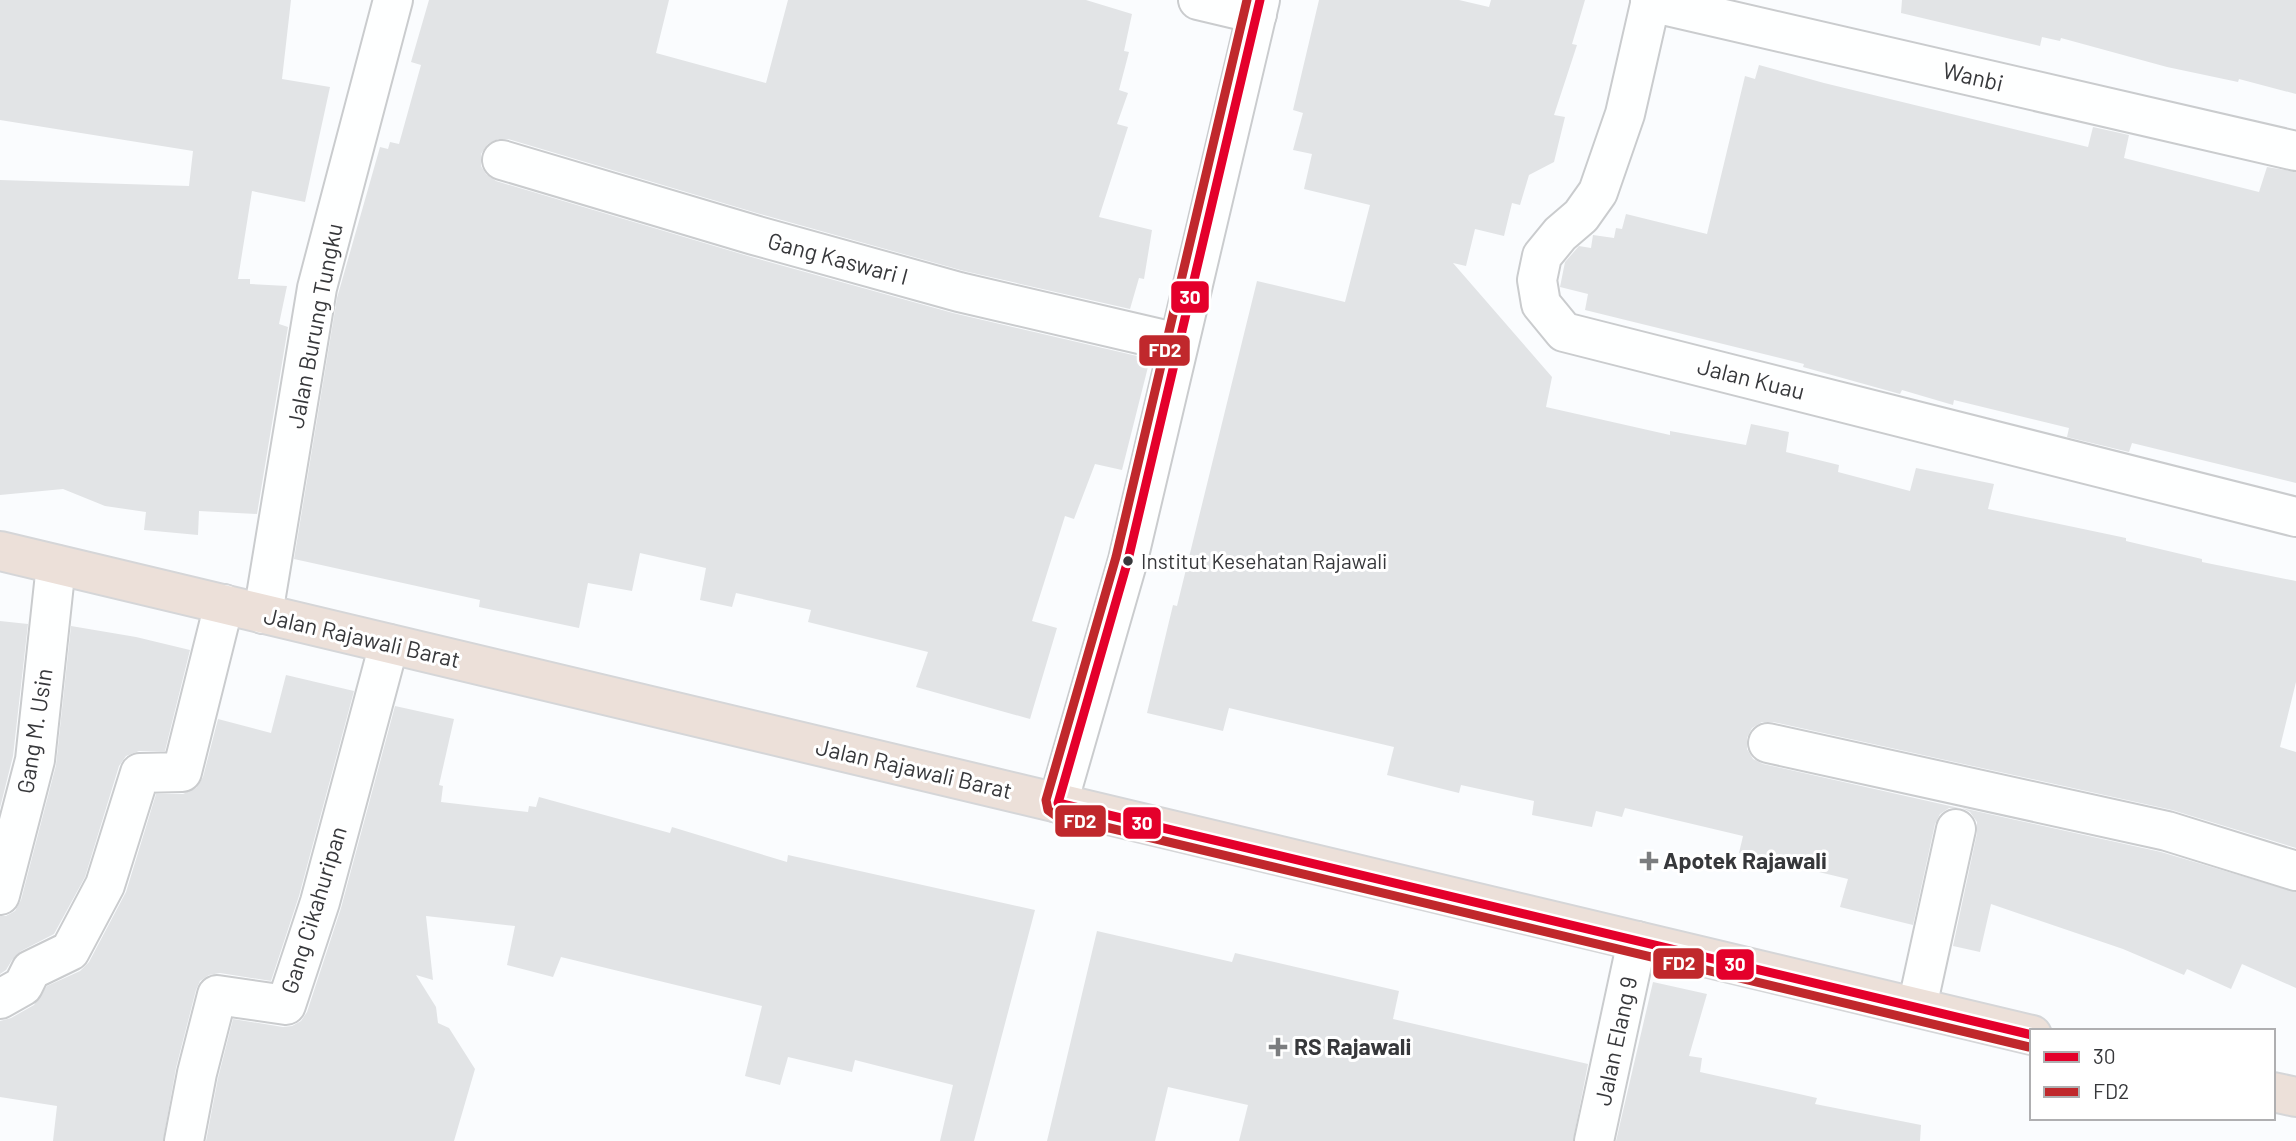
<svg xmlns="http://www.w3.org/2000/svg" width="2296" height="1141" viewBox="0 0 2296 1141" font-family="Barlow,sans-serif">
	<style>
		.building { fill: #e2e4e6 }
		.lines { fill: none; stroke-linecap: round; stroke-linejoin: round }
		.street-casing { stroke: #caccce; stroke-width: 42 }
		.highway-casing { stroke: #d5d6d8; stroke-width: 42 }
		.street { stroke: #feffff; stroke-width: 38 }
		.highway { stroke: #ece0d9; stroke-width: 38 }
		.bus-1-casing { stroke: #fff; stroke-width: 14 }
		.bus-2-casing { stroke: #fff; stroke-width: 14 }
		.bus-1 { stroke: #e4002b; stroke-width: 9 }
		.bus-2 { stroke: #c0282c; stroke-width: 9 }
		.bus-dot { fill: #37383b; stroke: #fff; stroke-width: 2.5 }
		.poi-dot { fill: #7b7d7f; stroke: #fff; stroke-width: 2.5 }
		.labels { text-anchor: middle; stroke-width: 6; stroke-linejoin: round; paint-order: stroke }
		.bus-label { font-size: 21px; fill: #37383b; stroke: #fff; text-anchor: start }
		.street-label { font-size: 23px; fill: #37383b; stroke: #fff }
		.poi-label { font-size: 23px; font-weight: bold; fill: #37383b; stroke: #fff; text-anchor: start }
		.line-badge { stroke: #fff; stroke-width: 2.5 }
		.badge-label { font-size: 19px; text-anchor: middle; font-weight: bold; fill: #fff }
	</style>
	<rect width="100%" height="100%" fill="#fafcfe"/>
	<!-- building -->
	<g class="building">
		<path d="M0,0H291L282,79L330,87L305,202L252,191L238,279H250V284L287,286L279,324L288,327L257,514L199,511L198,535L144,530L146,512L105,506L63,489L0,495V180L189,186L193,151L0,120Z"/>
		<path d="M429,0H669L656,53L766,83L788,0H1086L1132,14L1124,51L1129,52L1119,90L1128,93L1117,124L1128,127L1099,217L1152,230L1144,279L1139,278L1130,309L964,271L760,214L508,139H498L488,144L481,154V166L486,174L496,181L748,256L953,313L1150,359L1122,470L1095,464L1074,519L1065,516L1032,621L1057,628L1030,719L916,687L928,652L808,622L811,610L736,593L732,607L700,600L706,568L640,553L632,591L588,583L579,628L479,607L480,600L294,559L337,298L380,147L388,149L390,142L399,144L421,65L411,62Z"/>
		<path d="M1319,0H1459L1489,7L1491,0H1585L1572,44L1577,45L1554,115L1565,117L1554,162L1529,175L1520,205L1512,203L1504,236L1475,229L1466,266L1453,263L1552,377L1546,407L1670,435V431L1746,445L1751,424L1789,432L1786,452L1839,465L1838,472L1910,491L1916,468L1994,484L1988,509L2126,538V541L2202,559V562L2296,581V682L2280,747L2296,752V848L2172,810L1773,722H1762L1752,728L1747,738V749L1753,759L1763,764L1959,808H1949L1940,814L1935,824L1913,925L1840,907L1848,879L1739,853L1743,836L1625,808L1622,817L1596,811L1592,827L1532,815L1534,801L1461,785L1459,793L1387,775L1394,747L1229,708L1223,731L1147,713L1173,605L1177,606L1257,281L1345,302L1370,205L1304,189L1312,154L1293,150L1303,113L1293,110Z"/>
		<path d="M1902,0H2296V94L2239,79L2238,82L2167,67L2061,38L2060,41L2042,37L2040,46L1901,13Z"/>
		<path d="M1759,65L1824,83L2088,147L2093,127L2129,135L2124,158L2259,192L2267,167L2296,172V483L2132,443L2129,452L2067,437L2069,428L1954,400L1953,405L1902,390L1900,394L1803,367L1804,364L1585,310L1588,294L1560,287L1565,262L1579,246L1591,248L1593,235L1614,238L1616,228L1622,229L1626,214L1707,234L1745,76L1755,79Z"/>
		<path d="M0,621L28,624L13,756L0,808Z"/>
		<path d="M71,626L136,637L190,650L165,751H139L126,756L119,766L85,877L54,934L21,951L12,960L6,970L0,974V916H6L15,911L21,900L56,765Z"/>
		<path d="M286,675L354,691L299,896L271,981L220,973L209,975L200,981L196,990L176,1068L163,1141H53L57,1106L0,1097V1021L11,1018L34,1005L47,986L80,971L89,962L126,892L156,794H183L196,788L203,777L218,719L271,733Z"/>
		<path d="M395,706L454,719L439,785L443,786L441,802L528,812L529,806L536,807L539,797L670,833L672,827L787,862L788,855L1035,910L974,1141H940L953,1085L855,1060L852,1072L788,1057L780,1085L745,1076L762,1006L561,957L553,977L507,965L515,926L426,916L433,980L416,975L436,1007L438,1023L449,1028L475,1069L454,1141H206L218,1078L233,1019L283,1027L292,1026L301,1021L307,1012L341,908Z"/>
		<path d="M1962,808L2161,852L2296,892V988L2242,964L2231,989L2187,969L2184,975L2123,949L1991,904L1980,952L1953,946L1977,833V822L1970,812Z"/>
		<path d="M1097,931L1232,962L1235,953L1399,991L1393,1019L1588,1064L1573,1141H1239L1248,1105L1168,1087L1155,1141H1047Z"/>
		<path d="M1653,982L1707,994L1689,1056L1702,1058L1700,1072L1817,1098L1815,1104L1921,1125L1920,1141H1616Z"/>
	</g>
	<g class="lines">
		<!-- street casing -->
		<g class="street-casing">
			<g id="street">
				<path d="M1198,0L1257,14"/>
				<path d="M1651,0L1625,114L1598,192L1581,216L1560,234L1542,256L1537,280L1541,304L1564,332L2296,517"/>
				<path d="M1650,2L2296,151"/>
				<path d="M502,160L754,235L959,292L1178,343"/>
				<path d="M263,614L317,288L393,0"/>
				<path d="M1768,743L2167,831L2296,871"/>
				<path d="M1058,803L1128,560L1260,0"/>
				<path d="M0,895L35,760L56,565"/>
				<path d="M0,999L23,986L31,970L70,951L105,885L140,773L182,772L224,604"/>
				<path d="M1917,1007L1956,829"/>
				<path d="M184,1141L197,1073L217,995L286,1005L320,902L389,644"/>
				<path d="M1594,1141L1637,941"/>
			</g>
		</g>
		<!-- highway casing -->
		<g class="highway-casing">
			<g id="highway">
				<path d="M0,551L2032,1035"/>
				<path d="M2273,1092L2296,1097"/>
			</g>
		</g>
		<!-- street -->
		<use href="#street" class="street"/>
		<!-- highway -->
		<use href="#highway" class="highway"/>
		<!-- bus-1 casing -->
		<g class="bus-1-casing">
			<path id="bus-1" d="M1260,0L1128,560L1058,803L2032,1035"/>
		</g>
		<!-- bus-2 casing -->
		<g class="bus-2-casing">
			<path id="bus-2" d="M1247,0L1116,557L1046,800L1048,810L1055,815L2029,1047"/>
		</g>
		<!-- bus-1 -->
		<use href="#bus-1" class="bus-1"/>
		<!-- bus-2 -->
		<use href="#bus-2" class="bus-2"/>
	</g>
	<!-- markers -->
	<circle class="bus-dot" cx="1128" cy="561" r="6"/>
	<g class="poi-dot">
		<path d="M1645.5 850.5h7v7h7v7h-7v7h-7v-7h-7v-7h7z"/>
		<path d="M1274.5 1036.5h7v7h7v7h-7v7h-7v-7h-7v-7h7z"/>
	</g>
	<g class="labels">
		<!-- bus labels -->
		<g class="bus-label">
			<text x="1141" y="569">Institut Kesehatan Rajawali</text>
		</g>
		<!-- street labels -->
		<g class="street-label">
			<text transform="translate(1973 77) rotate(13)" y="8">Wanbi</text>
			<text transform="translate(838 259) rotate(15)" y="8">Gang Kaswari I</text>
			<text transform="translate(315 326) rotate(-79)" y="8">Jalan Burung Tungku</text>
			<text transform="translate(1751 379) rotate(14)" y="8">Jalan Kuau</text>
			<text transform="translate(362 638) rotate(13)" y="8">Jalan Rajawali Barat</text>
			<text transform="translate(35 731) rotate(-81)" y="8">Gang M. Usin</text>
			<text transform="translate(914 769) rotate(13)" y="8">Jalan Rajawali Barat</text>
			<text transform="translate(314 910) rotate(-73)" y="8">Gang Cikahuripan</text>
			<text transform="translate(1616 1041) rotate(-78)" y="8">Jalan Elang 9</text>
		</g>
		<!-- poi labels -->
		<g class="poi-label">
			<text x="1663" y="869">Apotek Rajawali</text>
			<text x="1294" y="1055">RS Rajawali</text>
		</g>
	</g>
	<g class="line-badge">
		<rect x="1170" y="280" width="40" height="34" rx="7" fill="#e4002b"/>
		<rect x="1138" y="334" width="53" height="33" rx="7" fill="#c0282c"/>
		<rect x="1054" y="804" width="53" height="34" rx="7" fill="#c0282c"/>
		<rect x="1122" y="806" width="40" height="34" rx="7" fill="#e4002b"/>
		<rect x="1652" y="947" width="53" height="33" rx="7" fill="#c0282c"/>
		<rect x="1715" y="948" width="40" height="33" rx="7" fill="#e4002b"/>
	</g>
	<g class="badge-label">
		<text x="1190" y="304">30</text>
		<text x="1165" y="357">FD2</text>
		<text x="1080" y="828">FD2</text>
		<text x="1142" y="830">30</text>
		<text x="1679" y="970">FD2</text>
		<text x="1735" y="971">30</text>
	</g>
	<!-- legend -->
	<rect x="2030" y="1029" width="245" height="91" fill="#ffffff" stroke="#afafb1" stroke-width="2"/>
	<rect x="2044" y="1052" width="35" height="10" fill="#e4002b" stroke="#afafb1" stroke-width="2"/>
	<text x="2093" y="1064" font-size="21" fill="#37383b">30</text>
	<rect x="2044" y="1087" width="35" height="10" fill="#c0282c" stroke="#afafb1" stroke-width="2"/>
	<text x="2093" y="1099" font-size="21" fill="#37383b">FD2</text>
</svg>
